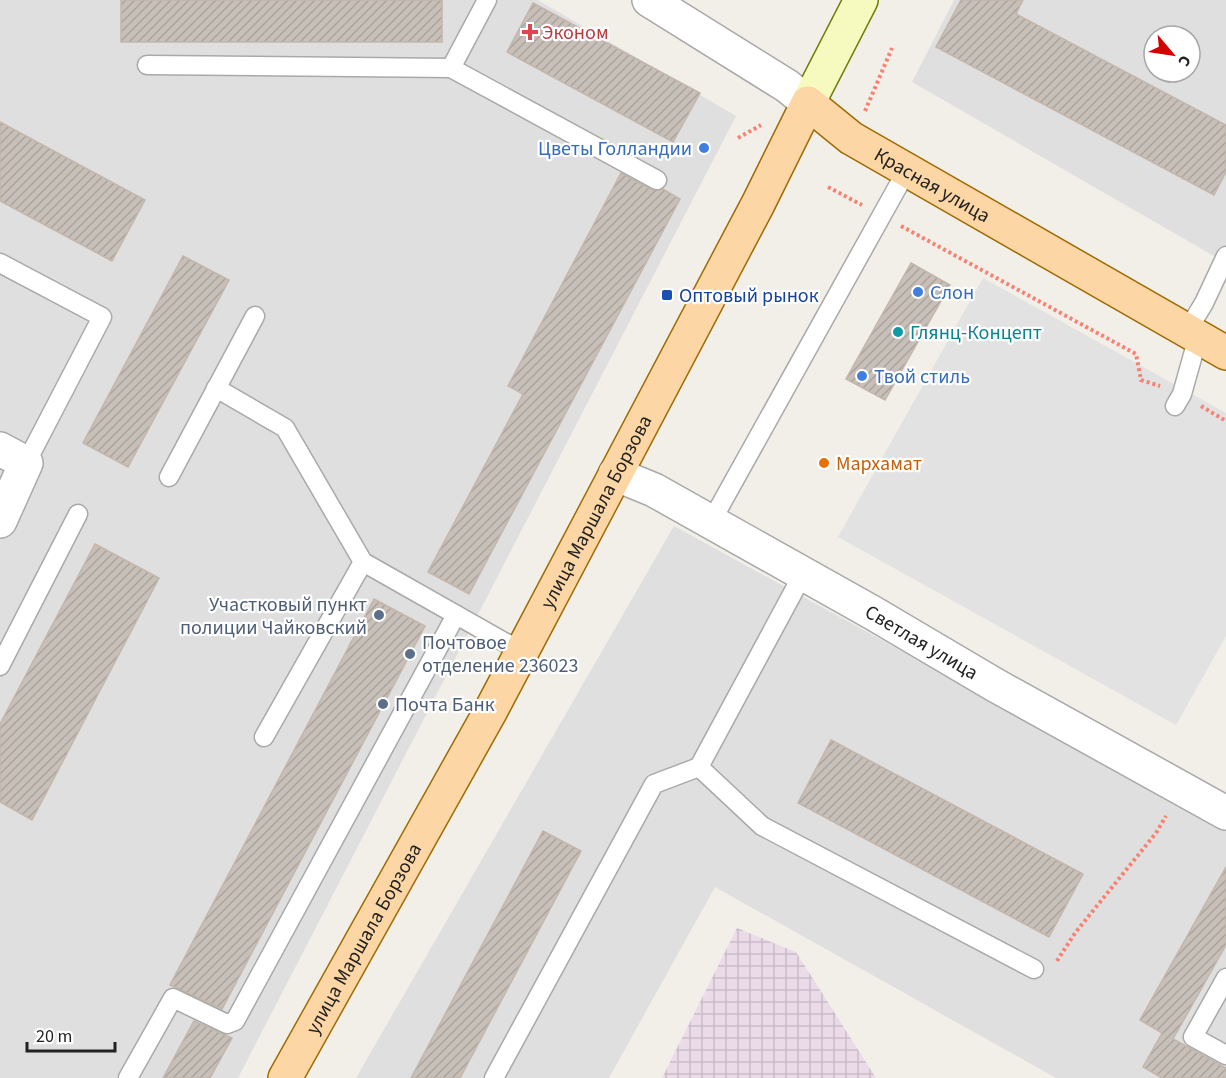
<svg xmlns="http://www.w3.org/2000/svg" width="1226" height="1078" viewBox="0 0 1226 1078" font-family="'Source Sans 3',sans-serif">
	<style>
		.residential { fill: #e0dfdf; fill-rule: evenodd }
		.industrial { fill: url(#industrial-grid) }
		.parking { fill: #e2e2e2 }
		.building { fill: url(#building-hatch); stroke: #c4b6ab; stroke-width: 1.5 }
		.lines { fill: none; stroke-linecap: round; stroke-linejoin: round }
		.service-casing { stroke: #a9a9a9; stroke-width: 21 }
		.minor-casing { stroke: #a9a9a9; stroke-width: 36 }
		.tertiary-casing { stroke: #a9a9a9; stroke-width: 36 }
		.secondary-casing { stroke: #707d05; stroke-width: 36 }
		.primary-casing { stroke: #a06b00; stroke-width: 36 }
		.path { stroke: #fa8072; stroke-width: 4; stroke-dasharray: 3 3; stroke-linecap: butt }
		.service { stroke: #fff; stroke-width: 18 }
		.minor { stroke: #fff; stroke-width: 33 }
		.tertiary { stroke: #fff; stroke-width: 33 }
		.secondary { stroke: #f7fabf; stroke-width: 33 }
		.primary { stroke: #fcd6a4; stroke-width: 33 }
		.health-dot { fill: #e0444e; stroke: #fff; stroke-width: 2 }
		.shop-dot { fill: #3f7fe0; stroke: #fff; stroke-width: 2 }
		.transit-dot { fill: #1a4fb4; stroke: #fff; stroke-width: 2 }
		.culture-dot { fill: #0f9aa8; stroke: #fff; stroke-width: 2 }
		.food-dot { fill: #e8710a; stroke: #fff; stroke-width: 2 }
		.service-dot { fill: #5c6f8a; stroke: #fff; stroke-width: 2 }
		.labels { text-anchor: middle; stroke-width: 4.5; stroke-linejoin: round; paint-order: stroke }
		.health-label { font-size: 20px; fill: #be3a42; stroke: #fff; text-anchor: start }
		.shop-label { font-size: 20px; fill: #366cbe; stroke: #fff; text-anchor: start }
		.street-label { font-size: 20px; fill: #222; stroke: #fff }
		.transit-label { font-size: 20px; fill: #164399; stroke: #fff; text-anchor: start }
		.culture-label { font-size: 20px; fill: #0d838f; stroke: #fff; text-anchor: start }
		.food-label { font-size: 20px; fill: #c56008; stroke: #fff; text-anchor: start }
		.service-label { font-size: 20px; fill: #4e5e75; stroke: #fff; text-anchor: start }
	</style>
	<defs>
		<pattern id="industrial-grid" width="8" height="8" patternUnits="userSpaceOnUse" patternTransform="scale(1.5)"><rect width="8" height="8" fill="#ebdbe8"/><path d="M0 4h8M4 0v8" fill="none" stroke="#c9bcc7"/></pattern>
		<pattern id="building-hatch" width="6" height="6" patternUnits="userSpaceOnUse" patternTransform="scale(1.5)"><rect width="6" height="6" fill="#c7bfb8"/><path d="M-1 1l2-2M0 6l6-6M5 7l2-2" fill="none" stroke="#aba49e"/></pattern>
	</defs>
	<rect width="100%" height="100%" fill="#f2efe9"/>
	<!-- residential -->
	<g class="residential">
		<path d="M0,0H538L736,116L238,1078H0Z"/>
		<path d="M954,0H1226V263L912,82ZM1154,36H1190V72H1154Z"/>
		<path d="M674,526L1226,829V1078H1056L715,887L609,1078H356Z"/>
	</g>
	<!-- industrial -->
	<path class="industrial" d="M737,928L796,952L876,1078H662Z"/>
	<!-- parking -->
	<path class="parking" d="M983,278L1226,413V636L1176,725L838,537Z"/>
	<!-- building -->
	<g class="building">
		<rect x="121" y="0" width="321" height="42"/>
		<path d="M961,0H1023L1016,14L1226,125V172L1214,195L936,47Z"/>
		<path d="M533,3L700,93L673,142L507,52Z"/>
		<path d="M0,122L145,200L112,261L0,201Z"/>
		<path d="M621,173L652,190L663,189L680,199L469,594L428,572L523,394L508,386Z"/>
		<path d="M183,256L229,280L128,467L83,443Z"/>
		<path d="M911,263L950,285L885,400L846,379Z"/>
		<path d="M95,544L159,578L32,820L0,802V724Z"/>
		<path d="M374,599L425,626L222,1009L170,985Z"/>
		<path d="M831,740L1083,874L1049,937L798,803Z"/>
		<path d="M543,831L581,851L460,1078H411Z"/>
		<path d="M1226,867V945L1173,1039L1226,1068V1078H1162L1143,1067L1162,1033L1140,1020Z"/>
		<path d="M194,1021L232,1038L210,1078H163Z"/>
	</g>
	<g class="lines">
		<!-- service casing -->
		<g class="service-casing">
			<g id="service">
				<path d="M147,65L451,68L657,180"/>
				<path d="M451,68L487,0"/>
				<path d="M0,263L102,317L26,463"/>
				<path d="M1187,331L1204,303L1226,256"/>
				<path d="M216,388L285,428L363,562L506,643L522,648"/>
				<path d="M1175,406L1182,394L1198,337"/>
				<path d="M169,477L255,316"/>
				<path d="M711,522L907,170"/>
				<path d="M803,574L699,767L762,826L1034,969"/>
				<path d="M0,666L78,514"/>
				<path d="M264,737L363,562"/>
				<path d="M1226,978L1193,1037L1226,1055"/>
				<path d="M128,1078L173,998L227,1024L235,1021L456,615"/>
				<path d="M494,1078L654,784L699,767"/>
			</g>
		</g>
		<!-- minor casing -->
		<g class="minor-casing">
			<g id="minor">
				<path d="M0,449L26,463L0,521"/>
				<path id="s1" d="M615,474L654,490L873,613L995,685L1226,813"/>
			</g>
		</g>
		<!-- tertiary casing -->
		<g class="tertiary-casing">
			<path id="tertiary" d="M649,0L787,86L808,103"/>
		</g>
		<!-- secondary casing -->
		<g class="secondary-casing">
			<path id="secondary" d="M808,103L861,0"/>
		</g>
		<!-- primary casing -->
		<g class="primary-casing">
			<g id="primary">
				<path id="s2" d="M285,1078L490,712L758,204L808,103L851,138L1226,353"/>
			</g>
		</g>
		<!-- path -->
		<g class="path">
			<path d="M865,111L892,48"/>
			<path d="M738,138L761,125"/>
			<path d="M828,187L862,205"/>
			<path d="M901,226L1136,354L1141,380L1160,386"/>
			<path d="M1201,406L1226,421"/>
			<path d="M1057,961L1075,933L1156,833L1166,816"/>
		</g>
		<!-- service -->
		<use href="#service" class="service"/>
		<!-- minor -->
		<use href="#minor" class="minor"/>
		<!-- tertiary -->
		<use href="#tertiary" class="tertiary"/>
		<!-- secondary -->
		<use href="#secondary" class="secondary"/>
		<!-- primary -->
		<use href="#primary" class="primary"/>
	</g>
	<!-- markers -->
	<path class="health-dot" d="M527 23h6v6h6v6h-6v6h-6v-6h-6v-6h6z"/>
	<g class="shop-dot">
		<circle cx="704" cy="148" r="6"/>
		<circle cx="918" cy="292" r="6"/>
		<circle cx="862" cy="376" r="6"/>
	</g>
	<rect class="transit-dot" x="661" y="289" width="12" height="12" rx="3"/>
	<circle class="culture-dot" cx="898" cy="332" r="6"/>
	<circle class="food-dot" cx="824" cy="463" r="6"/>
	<g class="service-dot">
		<circle cx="379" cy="615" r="6"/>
		<circle cx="410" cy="654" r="6"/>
		<circle cx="383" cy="704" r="6"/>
	</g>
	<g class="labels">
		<!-- health labels -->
		<g class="health-label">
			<text x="542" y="39">Эконом</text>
		</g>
		<!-- shop labels -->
		<g class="shop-label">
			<text x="692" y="155" text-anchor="end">Цветы Голландии</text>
			<text x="930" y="299">Слон</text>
			<text x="874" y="383">Твой стиль</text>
		</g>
		<!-- street labels -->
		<g class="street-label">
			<text dy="7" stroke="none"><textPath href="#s2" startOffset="1256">Красная улица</textPath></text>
			<text dy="7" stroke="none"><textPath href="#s2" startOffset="646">улица Маршала Борзова</textPath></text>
			<text dy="7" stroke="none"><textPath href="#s1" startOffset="350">Светлая улица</textPath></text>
			<text dy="7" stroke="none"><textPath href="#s2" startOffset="160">улица Маршала Борзова</textPath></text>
		</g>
		<!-- transit labels -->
		<g class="transit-label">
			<text x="679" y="302">Оптовый рынок</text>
		</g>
		<!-- culture labels -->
		<g class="culture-label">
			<text x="910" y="339">Глянц-Концепт</text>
		</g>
		<!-- food labels -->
		<g class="food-label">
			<text x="836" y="470">Мархамат</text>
		</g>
		<!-- service labels -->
		<g class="service-label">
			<text x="367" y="611" text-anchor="end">Участковый пункт<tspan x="367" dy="23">полиции Чайковский</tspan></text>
			<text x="422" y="649">Почтовое<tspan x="422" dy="23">отделение 236023</tspan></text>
			<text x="395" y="711">Почта Банк</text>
		</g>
	</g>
	<!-- north arrow -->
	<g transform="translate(1172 54) rotate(119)"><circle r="28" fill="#ffffff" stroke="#a7a7a7" stroke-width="1.5"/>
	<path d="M0-4.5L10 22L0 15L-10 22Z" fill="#d40000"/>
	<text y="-9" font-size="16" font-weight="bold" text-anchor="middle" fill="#222222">С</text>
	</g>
	<!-- scale -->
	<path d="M27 1042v9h88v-9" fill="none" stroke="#222222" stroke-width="3"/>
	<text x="36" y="1042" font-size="18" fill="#222222" stroke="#ffffff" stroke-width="4.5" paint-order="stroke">20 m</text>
</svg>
